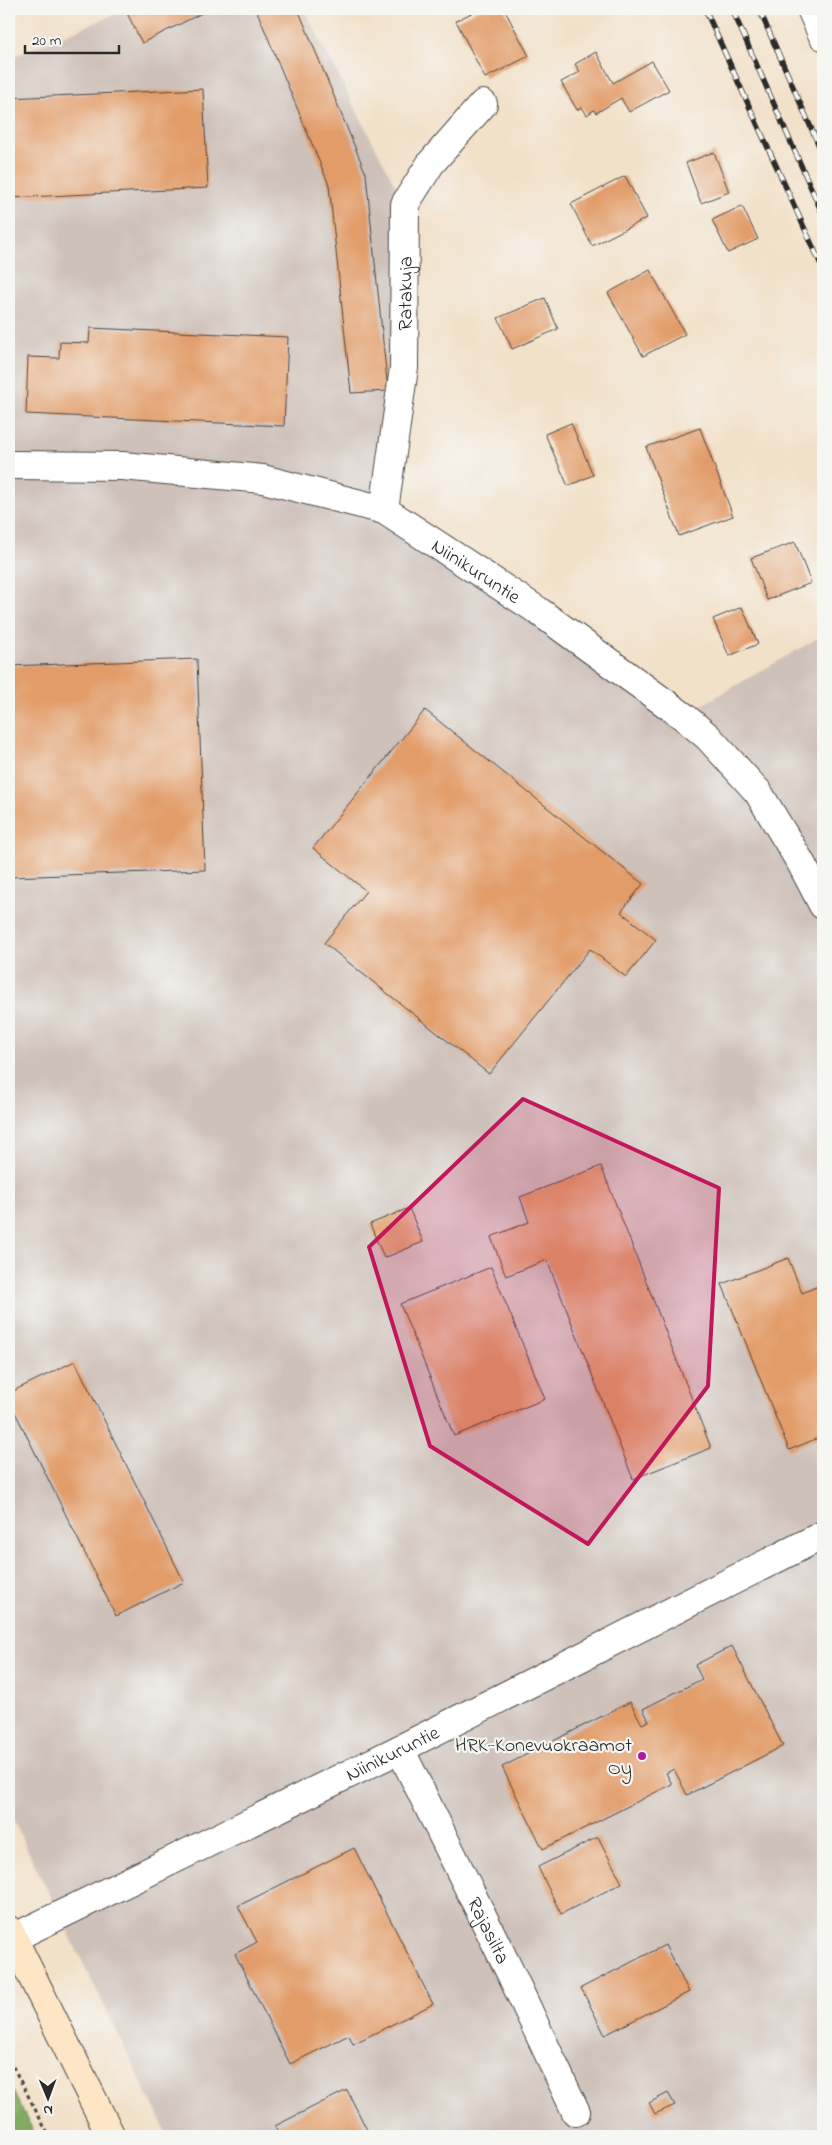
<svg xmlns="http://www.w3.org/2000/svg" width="832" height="2145" viewBox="0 0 832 2145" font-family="'Indie Flower',sans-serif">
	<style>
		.industrial { fill: #cec1ba }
		.forest { fill: #82aa60; stroke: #566a46 }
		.building { fill: #e29c69 }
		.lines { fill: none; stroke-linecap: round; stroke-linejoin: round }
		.minor-casing { stroke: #494643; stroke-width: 30 }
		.secondary-casing { stroke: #494643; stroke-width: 30 }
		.path { stroke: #494643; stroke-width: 3; stroke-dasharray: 4 4; stroke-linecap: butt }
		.minor { stroke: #fff; stroke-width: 28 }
		.secondary { stroke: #fde5c5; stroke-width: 28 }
		.rail-casing { stroke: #2b2b2b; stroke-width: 5.5 }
		.rail { stroke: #f6f6f2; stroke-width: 4; stroke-dasharray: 11; stroke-linecap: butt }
		.marked { fill: #c2185b; fill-opacity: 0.2; stroke: #c2185b; stroke-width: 4; stroke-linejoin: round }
		.poi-dot { fill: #b5179e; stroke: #f6f6f2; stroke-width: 2 }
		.labels { text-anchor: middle; stroke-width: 4.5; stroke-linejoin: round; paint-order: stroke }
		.street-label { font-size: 20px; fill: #2b2b2b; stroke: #f6f6f2 }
		.poi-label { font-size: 20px; fill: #2b2b2b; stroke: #f6f6f2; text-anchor: end }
	</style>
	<rect width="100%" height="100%" fill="#f6f6f2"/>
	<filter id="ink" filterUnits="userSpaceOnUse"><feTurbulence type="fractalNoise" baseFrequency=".02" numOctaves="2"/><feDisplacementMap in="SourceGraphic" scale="10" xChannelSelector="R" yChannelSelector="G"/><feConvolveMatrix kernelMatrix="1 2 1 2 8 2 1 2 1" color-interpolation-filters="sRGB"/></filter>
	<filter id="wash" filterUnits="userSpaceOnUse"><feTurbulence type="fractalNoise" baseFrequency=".0096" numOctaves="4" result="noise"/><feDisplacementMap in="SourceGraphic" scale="20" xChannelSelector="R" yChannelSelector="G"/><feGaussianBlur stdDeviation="1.12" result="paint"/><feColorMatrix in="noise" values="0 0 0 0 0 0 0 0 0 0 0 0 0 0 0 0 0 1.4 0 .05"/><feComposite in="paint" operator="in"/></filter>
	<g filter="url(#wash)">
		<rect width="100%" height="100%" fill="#f2e1c9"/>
		<!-- industrial -->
		<path class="industrial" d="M128,9H304L405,204L384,510L683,716L823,635V2136H168L9,1812V58Z"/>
		<!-- forest -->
		<path class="forest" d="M9,2084L36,2136H9Z"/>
		<g id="blocks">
			<!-- building -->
			<g class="building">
				<path d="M125,9H210L142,43Z"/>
				<path d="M256,9H298L366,174L388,391L351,393L329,185Z"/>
				<path d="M479,9H504L529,56L485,78L456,21Z"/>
				<path d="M596,52L613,83L652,61L669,90L629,112L621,98L596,113L594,110L587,115L582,107L577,110L561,82L580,72L575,64Z"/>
				<path d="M203,89L208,188L9,198V98Z"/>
				<path d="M714,152L729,192L701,203L686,163Z"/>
				<path d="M625,176L647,218L592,246L571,204Z"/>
				<path d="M742,206L758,239L728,253L712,220Z"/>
				<path d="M650,270L685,334L643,356L608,293Z"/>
				<path d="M545,298L558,329L512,349L498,318Z"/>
				<path d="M90,328L288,337L284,426L26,414L28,357L59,358L60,342L89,343Z"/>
				<path d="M571,423L593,475L568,486L545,434Z"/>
				<path d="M700,428L733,516L679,536L646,447Z"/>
				<path d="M795,542L811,583L767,600L751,558Z"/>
				<path d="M742,607L758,644L729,656L713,619Z"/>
				<path d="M197,659L205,870L9,877V666Z"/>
				<path d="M425,710L643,884L621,912L656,940L626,977L590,949L489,1074L324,943L366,891L313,848Z"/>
				<path d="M601,1166L711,1448L633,1479L547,1260L506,1276L491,1237L529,1222L520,1197Z"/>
				<path d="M409,1208L423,1242L384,1258L370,1224Z"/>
				<path d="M788,1258L802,1293L823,1284V1436L789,1450L722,1284Z"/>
				<path d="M491,1267L545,1399L454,1436L400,1304Z"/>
				<path d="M75,1361L184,1582L116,1616L9,1400V1393Z"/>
				<path d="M732,1646L783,1746L687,1795L674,1769L666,1773L672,1784L543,1849L502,1767L630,1702L642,1724L649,1721L643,1709L702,1679L695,1665Z"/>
				<path d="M598,1837L622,1883L561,1914L538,1867Z"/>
				<path d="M354,1848L433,2004L353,2044L349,2035L290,2064L235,1954L257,1942L238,1906Z"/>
				<path d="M665,1945L689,1992L605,2035L581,1988Z"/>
				<path d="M347,2090L370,2136H280L275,2126Z"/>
				<path d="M668,2093L675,2105L655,2114L649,2103Z"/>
			</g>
		</g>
	</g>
	<g filter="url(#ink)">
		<use href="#blocks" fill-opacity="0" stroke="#494643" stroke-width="1"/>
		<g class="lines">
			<!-- minor casing -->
			<g class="minor-casing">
				<g id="minor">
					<path d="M811,9L823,36"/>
					<path id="s1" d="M9,465L122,466L263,479L384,510L537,610L683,716L708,737L758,792L801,863L823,905"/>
					<path id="s2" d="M384,510L404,368L405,204L431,163L483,104"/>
					<path id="s3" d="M400,1749L511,1974L576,2112"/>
					<path id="s4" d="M13,1938L400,1749L823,1535"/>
				</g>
			</g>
			<!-- secondary casing -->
			<g class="secondary-casing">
				<path id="secondary" d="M9,1930L111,2136"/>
			</g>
			<!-- path -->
			<path class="path" d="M9,2059L49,2136"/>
			<!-- minor -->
			<use href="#minor" class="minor"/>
			<!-- secondary -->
			<use href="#secondary" class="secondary"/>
			<!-- rail casing -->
			<g class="rail-casing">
				<g id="rail">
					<path d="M705,9L823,269"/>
					<path d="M732,9L823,215"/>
					<path d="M759,9L823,155"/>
				</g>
			</g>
			<!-- rail -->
			<use href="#rail" class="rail"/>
		</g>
	</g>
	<!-- marked area -->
	<path class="marked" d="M523,1099L719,1188L708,1386L588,1544L430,1446L369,1247Z"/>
	<!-- markers -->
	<circle class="poi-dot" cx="642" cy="1756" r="5"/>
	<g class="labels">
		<!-- street labels -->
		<g class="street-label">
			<text dy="7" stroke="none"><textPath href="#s2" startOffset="218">Ratakuja</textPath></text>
			<text dy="7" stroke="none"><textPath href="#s1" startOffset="490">Niinikuruntie</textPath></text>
			<text dy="7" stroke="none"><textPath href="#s4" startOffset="422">Niinikuruntie</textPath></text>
			<text dy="7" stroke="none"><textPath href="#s3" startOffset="202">Rajasilta</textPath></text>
		</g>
		<!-- poi labels -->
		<g class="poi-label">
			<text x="632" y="1751">HRK-Konevuokraamot<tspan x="632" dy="23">Oy</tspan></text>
		</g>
	</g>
	<!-- margin -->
	<rect width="832" height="2145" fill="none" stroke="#f6f6f2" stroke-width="30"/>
	<!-- north arrow -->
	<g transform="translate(48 2098) rotate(179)" stroke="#f6f6f2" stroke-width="4" paint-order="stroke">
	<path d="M0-4L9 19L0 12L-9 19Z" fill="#2b2b2b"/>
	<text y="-8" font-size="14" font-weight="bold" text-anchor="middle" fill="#2b2b2b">N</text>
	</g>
	<!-- scale -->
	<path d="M25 45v8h94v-8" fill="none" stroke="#2b2b2b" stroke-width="2.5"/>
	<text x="32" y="45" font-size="15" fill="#2b2b2b" stroke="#f6f6f2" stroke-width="4" paint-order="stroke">20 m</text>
</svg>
